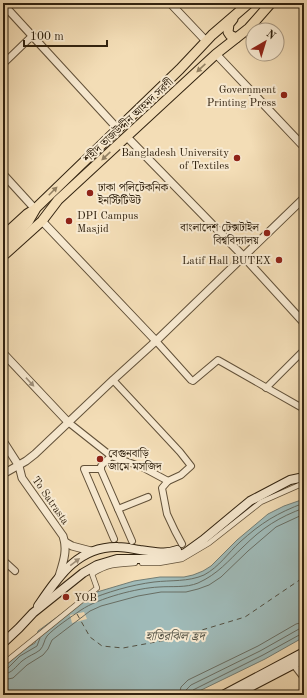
<svg xmlns="http://www.w3.org/2000/svg" width="307" height="698" viewBox="0 0 307 698" font-family="'Old Standard TT','Noto Serif Bengali',serif">
	<style>
		.water { fill: #9fbab8; stroke: #737d74 }
		.pier { fill: #f3ddb6 }
		.lines { fill: none; stroke-linecap: round; stroke-linejoin: round }
		.shore { stroke: #686e64; stroke-width: 1 }
		.ferry { stroke: #525042; stroke-width: 1; stroke-dasharray: 5 4; stroke-linecap: butt }
		.pedestrian-casing { stroke: #625139; stroke-width: 6 }
		.minor-casing { stroke: #625139; stroke-width: 8 }
		.tertiary-casing { stroke: #625139; stroke-width: 9 }
		.secondary-casing { stroke: #31220f; stroke-width: 10 }
		.primary-casing { stroke: #31220f; stroke-width: 11 }
		.pedestrian { stroke: #f7e9d0; stroke-width: 4.5 }
		.minor { stroke: #f7e9d0; stroke-width: 6 }
		.tertiary { stroke: #f7e9d0; stroke-width: 7 }
		.secondary { stroke: #f7e9d0; stroke-width: 8 }
		.primary { stroke: #f3ddb6; stroke-width: 9 }
		.oneway { fill: #928062 }
		.oneway2 { fill: #9e8f79 }
		.poi-dot { fill: #8f2418; stroke: #f7e9d0; stroke-width: 1.5 }
		.labels { text-anchor: middle; stroke-width: 4; stroke-linejoin: round; paint-order: stroke }
		.poi-label { font-size: 11px; fill: #31220f; stroke: #f7e9d0; text-anchor: end }
		.street-label { font-size: 11px; fill: #31220f; stroke: #f7e9d0 }
		.water-label { font-size: 12px; font-style: italic; fill: #525042; stroke: #f7e9d0 }
	</style>
	<rect width="100%" height="100%" fill="#f3ddb6"/>
	<filter id="stains"><feTurbulence type="fractalNoise" baseFrequency=".005" numOctaves="4"/><feColorMatrix values="0 0 0 0 .2 0 0 0 0 .09 0 0 0 0 .02 0 0 0 .5 -.17"/></filter>
	<radialGradient id="worn" r=".72"><stop offset=".6" stop-color="#630" stop-opacity="0"/><stop offset="1" stop-color="#630" stop-opacity=".3"/></radialGradient>
	<!-- water -->
	<path class="water" d="M304,499V637L265,659L191,695H3V667L18,653L35,643L38,631L83,598L97,592L134,581L160,577H184L193,575L203,571L211,566L237,540L268,514L284,506Z"/>
	<!-- pier -->
	<path class="pier" d="M84,612L87,619L72,623L70,615Z"/>
	<g class="lines">
		<!-- shore -->
		<g class="shore">
			<path d="M86,601C107,592 131,585 154,582C171,580 188,582 204,575C219,567 228,553 240,542C261,523 277,513 304,503"/>
			<path d="M3,669H7L20,656L37,646L40,638"/>
			<path d="M3,674C12,674 16,666 22,661C28,656 35,654 40,650C44,646 44,640 47,636C54,628 71,617 81,610C99,598 137,588 159,587C172,586 186,588 198,583C218,574 228,561 243,547C262,528 279,517 304,508"/>
			<path d="M3,680L13,678L27,665L43,655L48,649L52,640L90,611L101,606L138,596L161,592H186L198,589L209,585L221,577L248,551L276,527L304,514"/>
			<path d="M179,695L181,687L188,680L258,646L296,624L304,622"/>
			<path d="M185,695L186,690L191,685L260,651L299,629L304,628"/>
			<path d="M191,695L193,690L263,655L301,634L304,633"/>
		</g>
		<!-- ferry -->
		<path class="ferry" d="M77,614L90,637L102,646L123,648L172,639L245,617L304,577"/>
		<!-- pedestrian casing -->
		<g class="pedestrian-casing">
			<g id="pedestrian">
				<path d="M142,563H159L182,559L209,543L261,502L304,483"/>
				<path d="M3,664L97,588L92,574C108,564 117,564 135,563"/>
			</g>
		</g>
		<!-- minor casing -->
		<g class="minor-casing">
			<g id="minor">
				<path d="M3,64L32,36"/>
				<path d="M156,341L191,380L193,381L218,360L304,409"/>
				<path d="M266,388L304,350"/>
				<path d="M68,422L111,456L142,467L168,481L181,475L191,466L180,452L113,380"/>
				<path d="M111,456L101,466V470L132,541"/>
				<path d="M101,469H84L114,539"/>
				<path d="M168,481L162,488L167,514L175,531L182,544"/>
				<path d="M118,509L148,497"/>
				<path d="M3,560L15,571"/>
				<path d="M294,665L304,678"/>
			</g>
		</g>
		<!-- tertiary casing -->
		<g class="tertiary-casing">
			<g id="tertiary">
				<path d="M170,3L206,41"/>
				<path d="M3,4L117,128"/>
				<path d="M216,54L304,147"/>
				<path d="M127,137L243,256L304,323"/>
				<path d="M3,174L35,209"/>
				<path d="M42,221L156,341"/>
				<path d="M3,353L68,422"/>
				<path d="M3,441L19,466L22,478L63,536C68,550 63,563 59,576"/>
				<path d="M3,474L26,461L35,454L113,380L156,341L304,198"/>
				<path d="M65,542L72,546L91,551"/>
			</g>
		</g>
		<!-- secondary casing -->
		<g class="secondary-casing">
			<g id="secondary">
				<path d="M38,606C58,577 78,546 118,547C126,547 133,549 140,550C152,551 165,555 177,550"/>
				<path d="M3,643L19,628L33,613L83,573L97,565L117,559H158L175,557L185,553L203,540L250,501L290,480L304,477"/>
				<path d="M223,695L304,652"/>
				<path d="M235,695L304,659"/>
			</g>
		</g>
		<!-- primary casing -->
		<g class="primary-casing">
			<g id="primary">
				<path d="M233,19L229,24L228,32L230,35L236,38"/>
				<path d="M3,236L27,214L35,209L180,69L212,35L249,3"/>
				<path d="M3,246L28,222L35,210"/>
				<path d="M3,256L42,221L58,200L216,54L249,28L271,3"/>
			</g>
		</g>
		<!-- pedestrian -->
		<use href="#pedestrian" class="pedestrian"/>
		<!-- minor -->
		<use href="#minor" class="minor"/>
		<!-- tertiary -->
		<use href="#tertiary" class="tertiary"/>
		<!-- secondary -->
		<use href="#secondary" class="secondary"/>
		<!-- primary -->
		<use href="#primary" class="primary"/>
	</g>
	<!-- one-way arrows -->
	<defs><path id="oneway-solid" d="M-6-.8H1V-3.2L6.5 0L1 3.2V.8H-6Z"/></defs>
	<g class="oneway">
		<use href="#oneway-solid" transform="translate(201 68) rotate(137)"/>
		<use href="#oneway-solid" transform="translate(106 156) rotate(137)"/>
		<use href="#oneway-solid" transform="translate(53 191) rotate(-45)"/>
	</g>
	<g class="oneway2">
		<use href="#oneway-solid" transform="translate(30 382) rotate(47)"/>
		<use href="#oneway-solid" transform="translate(75 562) rotate(-37)"/>
	</g>
	<!-- markers -->
	<g class="poi-dot">
		<circle cx="284" cy="95" r="4"/>
		<circle cx="237" cy="158" r="4"/>
		<circle cx="90" cy="193" r="4"/>
		<circle cx="69" cy="221" r="4"/>
		<circle cx="267" cy="233" r="4"/>
		<circle cx="279" cy="260" r="4"/>
		<circle cx="100" cy="459" r="4"/>
		<circle cx="66" cy="597" r="4"/>
	</g>
	<g class="labels">
		<!-- poi labels -->
		<g class="poi-label">
			<text x="276" y="93">Government<tspan x="276" dy="13">Printing Press</tspan></text>
			<text x="229" y="156">Bangladesh University<tspan x="229" dy="13">of Textiles</tspan></text>
			<text x="98" y="191" text-anchor="start">ঢাকা পলিটেকনিক<tspan x="98" dy="13">ইনস্টিটিউট</tspan></text>
			<text x="77" y="219" text-anchor="start">DPI Campus<tspan x="77" dy="13">Masjid</tspan></text>
			<text x="259" y="231">বাংলাদেশ টেক্সটাইল<tspan x="259" dy="13">বিশ্ববিদ্যালয়</tspan></text>
			<text x="271" y="264">Latif Hall BUTEX</text>
			<text x="108" y="457" text-anchor="start">বেগুনবাড়ি<tspan x="108" dy="13">জামে মসজিদ</tspan></text>
			<text x="74" y="601" text-anchor="start">YOB</text>
		</g>
		<!-- street labels -->
		<g class="street-label">
			<text transform="translate(128 120) rotate(-43)" y="4">শহীদ তাজউদ্দীন আহমদ সরণী</text>
			<text transform="translate(51 500) rotate(55)" y="4">To Satrasta</text>
		</g>
		<!-- water labels -->
		<g class="water-label">
			<text x="175" y="640">হাতিরঝিল হ্রদ</text>
		</g>
	</g>
	<!-- margin -->
	<rect width="307" height="698" fill="none" stroke="#f3ddb6" stroke-width="16"/>
	<rect x="4" y="4" width="299" height="690" fill="none" stroke="#31220f" stroke-width="2"/>
	<rect x="8" y="8" width="291" height="682" fill="none" stroke="#31220f"/>
	<!-- north arrow -->
	<g transform="translate(265 42) rotate(38)"><circle r="19" fill="#f7e9d0" stroke="#a89983"/>
	<path d="M0-3L7 15L0 10L-7 15Z" fill="#8f2418"/>
	<text y="-6" font-size="11" font-weight="bold" text-anchor="middle" fill="#31220f">N</text>
	</g>
	<!-- scale -->
	<path d="M24 40v6h83v-6" fill="none" stroke="#31220f" stroke-width="2"/>
	<text x="30" y="40" font-size="12" fill="#31220f" stroke="#f7e9d0" stroke-width="3" paint-order="stroke">100 m</text>
	<rect width="100%" height="100%" filter="url(#stains)"/>
	<rect width="100%" height="100%" fill="url(#worn)"/>
</svg>
